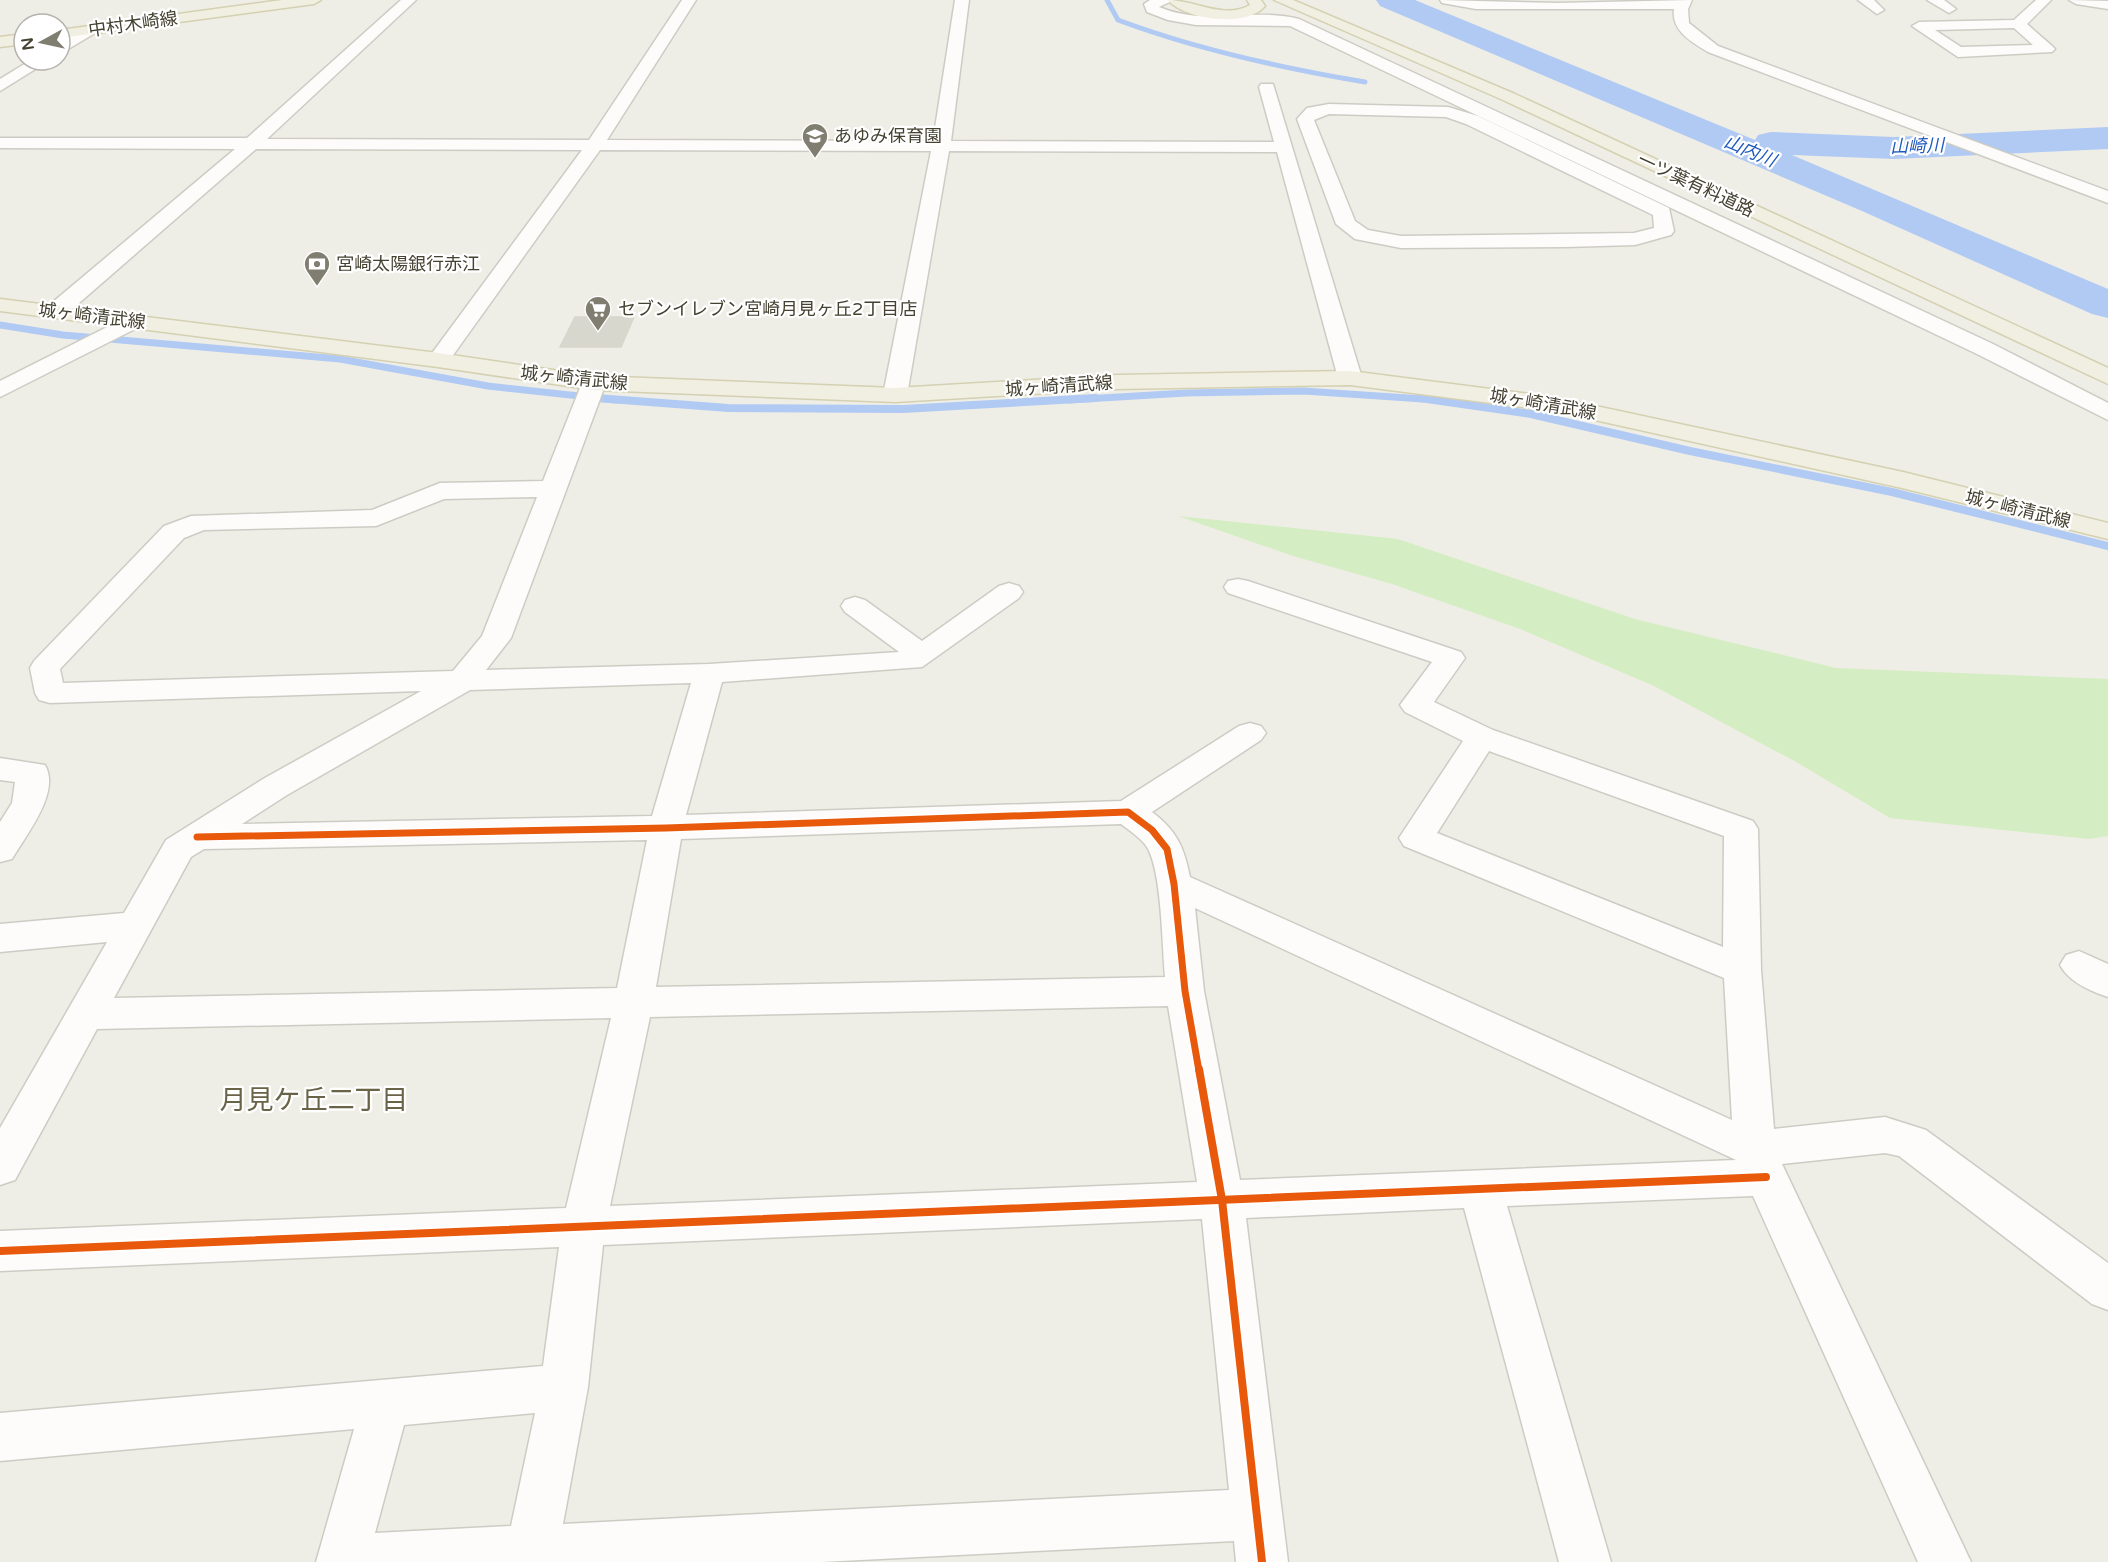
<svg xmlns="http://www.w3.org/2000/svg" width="2108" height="1562" viewBox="0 0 2108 1562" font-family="'Varela Round','Noto Sans JP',sans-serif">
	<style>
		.green { fill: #d4edc2 }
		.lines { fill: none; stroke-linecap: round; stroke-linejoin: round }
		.stream-far2 { stroke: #b1caf3; stroke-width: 5 }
		.stream-far1 { stroke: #b1caf3; stroke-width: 7 }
		.stream { stroke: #b1caf3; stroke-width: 8 }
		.river { fill: #b1caf3; fill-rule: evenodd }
		.building { fill: #d8d7ce; stroke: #d7d6cc; stroke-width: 1.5 }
		.minor-casing { stroke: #cdccc4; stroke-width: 3 }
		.major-casing { stroke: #d4d0b1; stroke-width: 3 }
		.minor { fill: #fdfcfb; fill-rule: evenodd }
		.major { fill: #f0efe2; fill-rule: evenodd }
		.cycleway-far1-casing { stroke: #fff; stroke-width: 10 }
		.cycleway-casing { stroke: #fff; stroke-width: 12 }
		.cycleway-far1 { stroke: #e8590c; stroke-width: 7 }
		.cycleway { stroke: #e8590c; stroke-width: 8 }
		.labels { text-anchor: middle; stroke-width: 4.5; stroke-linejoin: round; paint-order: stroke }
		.far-street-label { font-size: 18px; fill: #454232; stroke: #fff }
		.far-poi-label { font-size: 18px; fill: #454232; stroke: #fff; text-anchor: start }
		.far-water-label { font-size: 18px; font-style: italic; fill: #205abc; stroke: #fff }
		.near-neighbourhood-label { font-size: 27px; fill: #696348; stroke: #fff }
	</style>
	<rect width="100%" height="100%" fill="#efeee6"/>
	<!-- green -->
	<path class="green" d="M1178,516L1398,539L1635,619L1836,668L2108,679V836L2089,839L1890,818L1798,763L1654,686L1520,629L1392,584L1293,556Z"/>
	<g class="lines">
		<!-- stream-far2 -->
		<path class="stream-far2" d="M1107,0L1118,20C1198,50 1281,68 1365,82"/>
		<!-- stream-far1 -->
		<g class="stream-far1">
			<path d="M0,325L63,335L340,359L488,386L616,400"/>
			<path d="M1068,400L1186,393L1304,391L1438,400"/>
		</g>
		<!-- stream -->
		<g class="stream">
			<path d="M596,398L728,408L903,409L1095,398"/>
			<path d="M1420,398L1531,414L1690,451L1892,492L2108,546"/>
		</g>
		<!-- river -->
		<path class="river" d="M1376,0H1415L1755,140L1758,135L1771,132L1894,137L2108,127V149L1894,159L1792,155L2108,289V318L2092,314L1862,211L1380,6Z"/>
	</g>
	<!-- building -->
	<path class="building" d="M575,317H634L621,347H560Z"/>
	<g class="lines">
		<!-- minor casing -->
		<g class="minor-casing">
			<g id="minor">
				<path d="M401,0H416L267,139L589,140L682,0H696L607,140L933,141L955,0H969L951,141L1274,142L1259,87L1261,84H1273L1362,378L1358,383H1342L1338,378L1277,152L949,151L907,395L903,400H887L883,395L931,151L600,150L446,365H430L427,360L582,150L256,149L63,317H47L44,312L47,307L235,149L0,148V138H247Z"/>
				<path d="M1150,0H1174L1159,7C1206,27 1253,7 1299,19L1993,344L2108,403V420L1977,354L1290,26L1196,25L1168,20L1147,12L1144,4Z"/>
				<path d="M1440,0L1557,3L1692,0L1688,9L1689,23L1718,46L2108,191V203L1708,52C1692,42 1671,31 1674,9H1476L1442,3Z"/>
				<path d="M1858,0H1874L1884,10L1877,14Z"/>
				<path d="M1927,0H1944L1956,9L1949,13Z"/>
				<path d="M2036,0H2051L2027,24L2052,46L2055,49L2052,52L1958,57L1912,26L1919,22L2014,20ZM2014,28L2033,45L1961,47L1935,30Z"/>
				<path d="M2069,0L2108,1V9L2076,4Z"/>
				<path d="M90,26L97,30L95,33L60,54V42Z"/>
				<path d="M31,60H50L0,91V79Z"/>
				<path d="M1329,104L1448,107L1478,116L1669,208L1674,231L1671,235L1635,245L1565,247L1401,248L1355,239L1336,224L1297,119L1307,108ZM1329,114L1446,117L1466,124L1653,215L1654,228L1634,233L1401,236L1368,230L1355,221L1314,120Z"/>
				<path d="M133,314L141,316L144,321L141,326L0,397V381Z"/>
				<path d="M594,376L602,378L606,383L511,638L486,670L709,664L899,652L845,612L841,606L845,600L855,597L865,600L922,641L999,586L1009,583L1019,586L1023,592L1019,598L922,667L722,682L686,815L1121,801L1239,726L1250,723L1261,726L1266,733L1261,740L1152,812C1177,831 1184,847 1190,877L1732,1120L1724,978L1404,846L1399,838L1463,741L1405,712L1400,705L1432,662L1228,593L1224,587L1228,581L1238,579L1248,581L1461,652L1465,658L1434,702L1493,730L1753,821L1758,829L1761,970L1774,1129L1885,1117L1926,1130L2108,1263V1310L2092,1304L1899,1156L1885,1153L1782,1164L1971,1562H1918L1753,1196L1507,1206L1611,1562H1559L1464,1208L1246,1218L1288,1562H1236L1234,1541L821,1562H316L354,1429L0,1461V1413L543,1366L559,1247L0,1271V1231L566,1208L611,1018L97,1029L15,1180L0,1185V1128L107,942L0,952V924L124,913L166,840L263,779L421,691L50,703L39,700L35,693L30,668L34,661L164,526L191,516L372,510L440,483L543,481L582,383L586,378ZM537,497L482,636L453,671L63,683L60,669L184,538L204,530L376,526L444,499ZM691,683L652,816L242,824L287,795L470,690ZM1489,751L1724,836L1723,947L1437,833ZM1121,824C1131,832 1145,840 1150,853C1162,883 1162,943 1165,977L656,987L681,839ZM647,840L617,988L114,998L191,857L204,849ZM1195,908L1736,1160L1240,1180L1204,991ZM1168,1006L1197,1182L610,1206L650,1017ZM1202,1219L1229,1490L563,1524L588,1387L603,1245ZM535,1413L511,1526L375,1533L404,1425Z"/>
				<path d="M0,758L45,765C61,792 26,835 12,859L0,862V822L12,803L15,782L0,780Z"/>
				<path d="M2079,951L2108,964V997C2090,991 2069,982 2060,965L2066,955Z"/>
			</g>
		</g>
		<!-- major casing -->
		<g class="major-casing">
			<g id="major">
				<path d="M282,0H321L314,4L60,38V30Z"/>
				<path d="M1168,0C1195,0 1224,20 1250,5L1247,0H1261L1265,6C1247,28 1185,20 1168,0Z"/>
				<path d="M1274,0H1293L1515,94L2108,368V384L1503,100Z"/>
				<path d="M24,34V44L0,47V37Z"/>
				<path d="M0,299L438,353L594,376L895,388L1116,375L1350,371L1554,397L1903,472L2108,523V539L1902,488L1554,411L1350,385L1116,389L895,402L594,390L438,367L0,311Z"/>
			</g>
		</g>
		<!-- minor -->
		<use href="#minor" class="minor"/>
		<!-- major -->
		<use href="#major" class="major"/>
		<!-- cycleway-far1 casing -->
		<g class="cycleway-far1-casing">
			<path id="cycleway-far1" d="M197,837L666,828L1128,812L1152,830L1167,849L1174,884L1185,991L1199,1071"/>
		</g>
		<!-- cycleway casing -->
		<g class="cycleway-casing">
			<g id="cycleway">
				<path d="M1199,1069L1222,1200L1262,1562"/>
				<path d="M0,1251L1766,1177"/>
			</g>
		</g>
		<!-- cycleway-far1 -->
		<use href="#cycleway-far1" class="cycleway-far1"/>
		<!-- cycleway -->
		<use href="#cycleway" class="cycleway"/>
	</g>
	<!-- icons -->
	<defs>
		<g id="school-pin" transform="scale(1.35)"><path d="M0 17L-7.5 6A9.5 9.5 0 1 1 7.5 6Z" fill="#807e71" stroke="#fff"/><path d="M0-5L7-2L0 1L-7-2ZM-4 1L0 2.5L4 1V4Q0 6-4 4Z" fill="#fff"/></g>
		<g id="bank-pin" transform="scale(1.35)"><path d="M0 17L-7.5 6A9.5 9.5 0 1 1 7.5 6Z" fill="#807e71" stroke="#fff"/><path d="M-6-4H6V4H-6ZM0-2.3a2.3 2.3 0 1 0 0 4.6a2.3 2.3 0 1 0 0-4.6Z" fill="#fff"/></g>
		<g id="supermarket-pin" transform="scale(1.35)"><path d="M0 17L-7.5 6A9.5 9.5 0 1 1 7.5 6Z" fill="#807e71" stroke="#fff"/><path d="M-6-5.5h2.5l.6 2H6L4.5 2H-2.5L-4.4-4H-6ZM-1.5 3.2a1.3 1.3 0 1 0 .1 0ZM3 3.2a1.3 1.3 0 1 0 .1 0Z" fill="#fff"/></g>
	</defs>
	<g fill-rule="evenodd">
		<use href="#school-pin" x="815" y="136"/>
		<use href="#bank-pin" x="317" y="264"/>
		<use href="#supermarket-pin" x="598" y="309"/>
	</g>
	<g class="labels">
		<!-- far-street labels -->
		<g class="far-street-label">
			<text transform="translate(133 24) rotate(-8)" y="6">中村木崎線</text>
			<text transform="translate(1696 185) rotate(25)" y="6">一ツ葉有料道路</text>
			<text transform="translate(92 316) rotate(7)" y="6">城ヶ崎清武線</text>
			<text transform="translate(574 378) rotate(6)" y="6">城ヶ崎清武線</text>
			<text transform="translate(1059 386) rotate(-4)" y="6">城ヶ崎清武線</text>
			<text transform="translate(1543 404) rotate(10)" y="6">城ヶ崎清武線</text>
			<text transform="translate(2018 509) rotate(14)" y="6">城ヶ崎清武線</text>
		</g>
		<!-- far-poi labels -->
		<g class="far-poi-label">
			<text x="834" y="142">あゆみ保育園</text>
			<text x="336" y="270">宮崎太陽銀行赤江</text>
			<text x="618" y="315">セブンイレブン宮崎月見ヶ丘2丁目店</text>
		</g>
		<!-- far-water labels -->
		<g class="far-water-label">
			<text transform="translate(1917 146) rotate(-2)" y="6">山崎川</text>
			<text transform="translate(1750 151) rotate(23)" y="6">山内川</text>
		</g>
		<!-- near-neighbourhood labels -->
		<g class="near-neighbourhood-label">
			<text x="314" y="1109">月見ケ丘二丁目</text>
		</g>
	</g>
	<!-- north arrow -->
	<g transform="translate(42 42) rotate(262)"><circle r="28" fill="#ffffff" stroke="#b5b3ad" stroke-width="1.5"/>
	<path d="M0-4.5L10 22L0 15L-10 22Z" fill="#807e71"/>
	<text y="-9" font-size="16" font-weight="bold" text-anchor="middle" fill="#454232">N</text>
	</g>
</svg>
